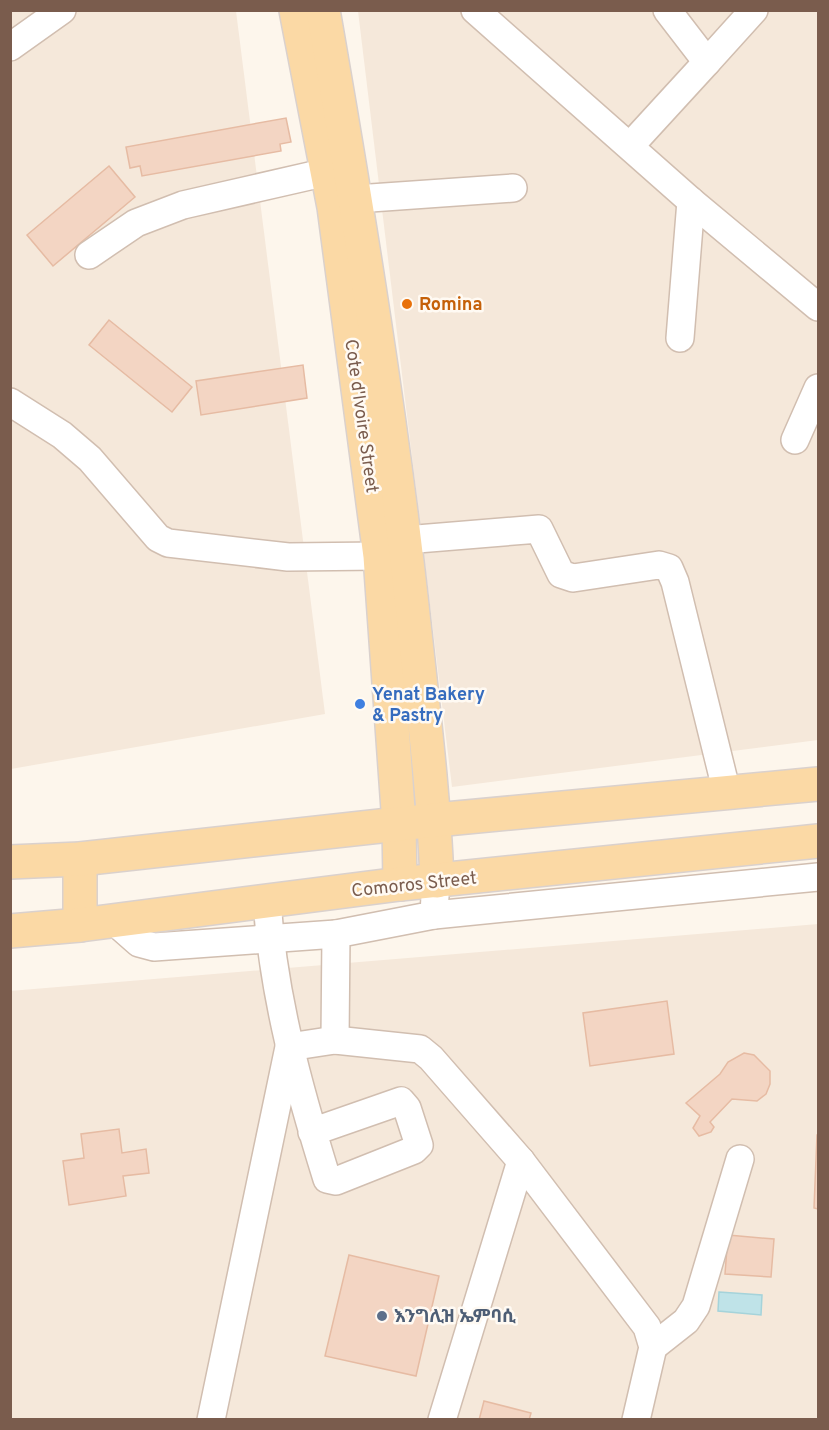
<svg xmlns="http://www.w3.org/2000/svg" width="829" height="1430" viewBox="0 0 829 1430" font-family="Overpass,'Noto Sans Ethiopic',sans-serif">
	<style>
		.residential { fill: #f5e8da }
		.water { fill: #bfe3e8; stroke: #a5d3da; stroke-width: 1.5 }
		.building { fill: #f3d5c3; stroke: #e6bba3; stroke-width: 1.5 }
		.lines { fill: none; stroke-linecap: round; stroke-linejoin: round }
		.minor-casing { stroke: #d1beb0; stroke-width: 30 }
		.major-casing { stroke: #dad1cd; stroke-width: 36 }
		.minor { stroke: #fff; stroke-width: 27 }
		.major { stroke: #fbd9a5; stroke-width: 33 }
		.food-dot { fill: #e8710a; stroke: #fffaf3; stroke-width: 2 }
		.shop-dot { fill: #3f7fe0; stroke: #fffaf3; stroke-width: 2 }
		.service-dot { fill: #5c6f8a; stroke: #fffaf3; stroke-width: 2 }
		.labels { text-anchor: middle; stroke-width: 5; stroke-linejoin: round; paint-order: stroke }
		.food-label { font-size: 18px; font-weight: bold; fill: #c56008; stroke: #fffaf3; text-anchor: start }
		.street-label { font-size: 18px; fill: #7a5c4d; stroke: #fffaf3 }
		.shop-label { font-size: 18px; font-weight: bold; fill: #366cbe; stroke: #fffaf3; text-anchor: start }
		.service-label { font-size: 18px; font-weight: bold; fill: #4e5e75; stroke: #fffaf3; text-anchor: start }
	</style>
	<rect width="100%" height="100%" fill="#fdf6ec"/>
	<!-- residential -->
	<g class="residential">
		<path d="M11,11H236L325,714L11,769Z"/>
		<path d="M358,11H818V740L452,787Z"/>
		<path d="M818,924V1419H11L10,991Z"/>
	</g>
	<!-- water -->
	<path class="water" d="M719,1292L762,1295L761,1315L718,1311Z"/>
	<!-- building -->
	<g class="building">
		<path d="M286,118L291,142L280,144L281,151L142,176L140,166L130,168L126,147Z"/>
		<path d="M109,166L135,197L53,266L27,235Z"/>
		<path d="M109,320L192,387L172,412L89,345Z"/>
		<path d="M303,365L307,398L201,415L196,381Z"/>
		<path d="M667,1001L674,1054L590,1066L583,1013Z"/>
		<path d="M744,1053L754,1055L770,1071V1084L766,1094L757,1101L732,1099L710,1122L714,1127L711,1132L699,1136L693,1128L700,1116L686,1103L720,1074L728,1062Z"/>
		<path d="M119,1129L122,1153L146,1149L149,1173L123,1176L126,1196L69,1205L63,1161L84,1158L81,1134Z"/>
		<path d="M817,1135H818V1209L814,1208Z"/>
		<path d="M728,1235L774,1239L771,1277L725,1274Z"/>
		<path d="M349,1255L439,1276L416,1376L325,1356Z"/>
		<path d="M484,1401L531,1413L529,1420H479Z"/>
	</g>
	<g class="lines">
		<!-- minor casing -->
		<g class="minor-casing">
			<g id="minor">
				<path d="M475,10L691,201L818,307"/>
				<path d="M667,10L707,62L754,10"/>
				<path d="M10,47L62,10"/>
				<path d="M630,146L707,62"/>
				<path d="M356,199L513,188"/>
				<path d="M89,255L136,223L183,205L327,172"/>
				<path d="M680,338L691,201"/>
				<path d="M10,402L62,435L90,459L158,538L168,543L288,557L380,556"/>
				<path d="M795,440L818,388"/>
				<path d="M405,540L539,529L561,574L573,578L659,565L669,568L675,582L727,793"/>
				<path d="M267,901C273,996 299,1089 327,1179L336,1181L414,1150L419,1145L407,1108L401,1101L312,1132"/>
				<path d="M434,915L818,877"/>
				<path d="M114,921L139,943L154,947L336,934"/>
				<path d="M335,1040L336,934L434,915L435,896"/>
				<path d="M653,1347L686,1321L696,1306L740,1159"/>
				<path d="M211,1420L289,1047L335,1040L420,1049L431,1058L521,1161L647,1327L653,1347L636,1420"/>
				<path d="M442,1420L521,1161"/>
			</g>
		</g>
		<!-- major casing -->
		<g class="major-casing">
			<g id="major">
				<path d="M296,10L334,207L380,556L399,824L400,884"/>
				<path d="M323,10C359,217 393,425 415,633C424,716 434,798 437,881"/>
				<path d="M80,859V925"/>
				<path d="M10,862L80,859L435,820L818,784"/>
				<path d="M10,931L80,925L400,884L818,841"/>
			</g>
		</g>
		<!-- minor -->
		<use href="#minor" class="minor"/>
		<!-- major -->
		<use href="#major" class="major"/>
	</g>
	<!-- markers -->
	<circle class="food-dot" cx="407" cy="304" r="6"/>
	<circle class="shop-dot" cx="360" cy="704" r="6"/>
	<circle class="service-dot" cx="382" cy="1316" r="6"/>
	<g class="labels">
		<!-- food labels -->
		<g class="food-label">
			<text x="419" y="310">Romina</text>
		</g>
		<!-- street labels -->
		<g class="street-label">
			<text transform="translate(362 416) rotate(82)" y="6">Cote d'Ivoire Street</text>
			<text transform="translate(414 884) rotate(-6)" y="6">Comoros Street</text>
		</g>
		<!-- shop labels -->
		<g class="shop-label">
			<text x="372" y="700">Yenat Bakery<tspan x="372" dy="21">&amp; Pastry</tspan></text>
		</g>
		<!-- service labels -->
		<g class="service-label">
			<text x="394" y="1322">እንግሊዝ ኤምባሲ</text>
		</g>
	</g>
	<!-- border -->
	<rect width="829" height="1430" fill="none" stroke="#7a5c4d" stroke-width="24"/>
</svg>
